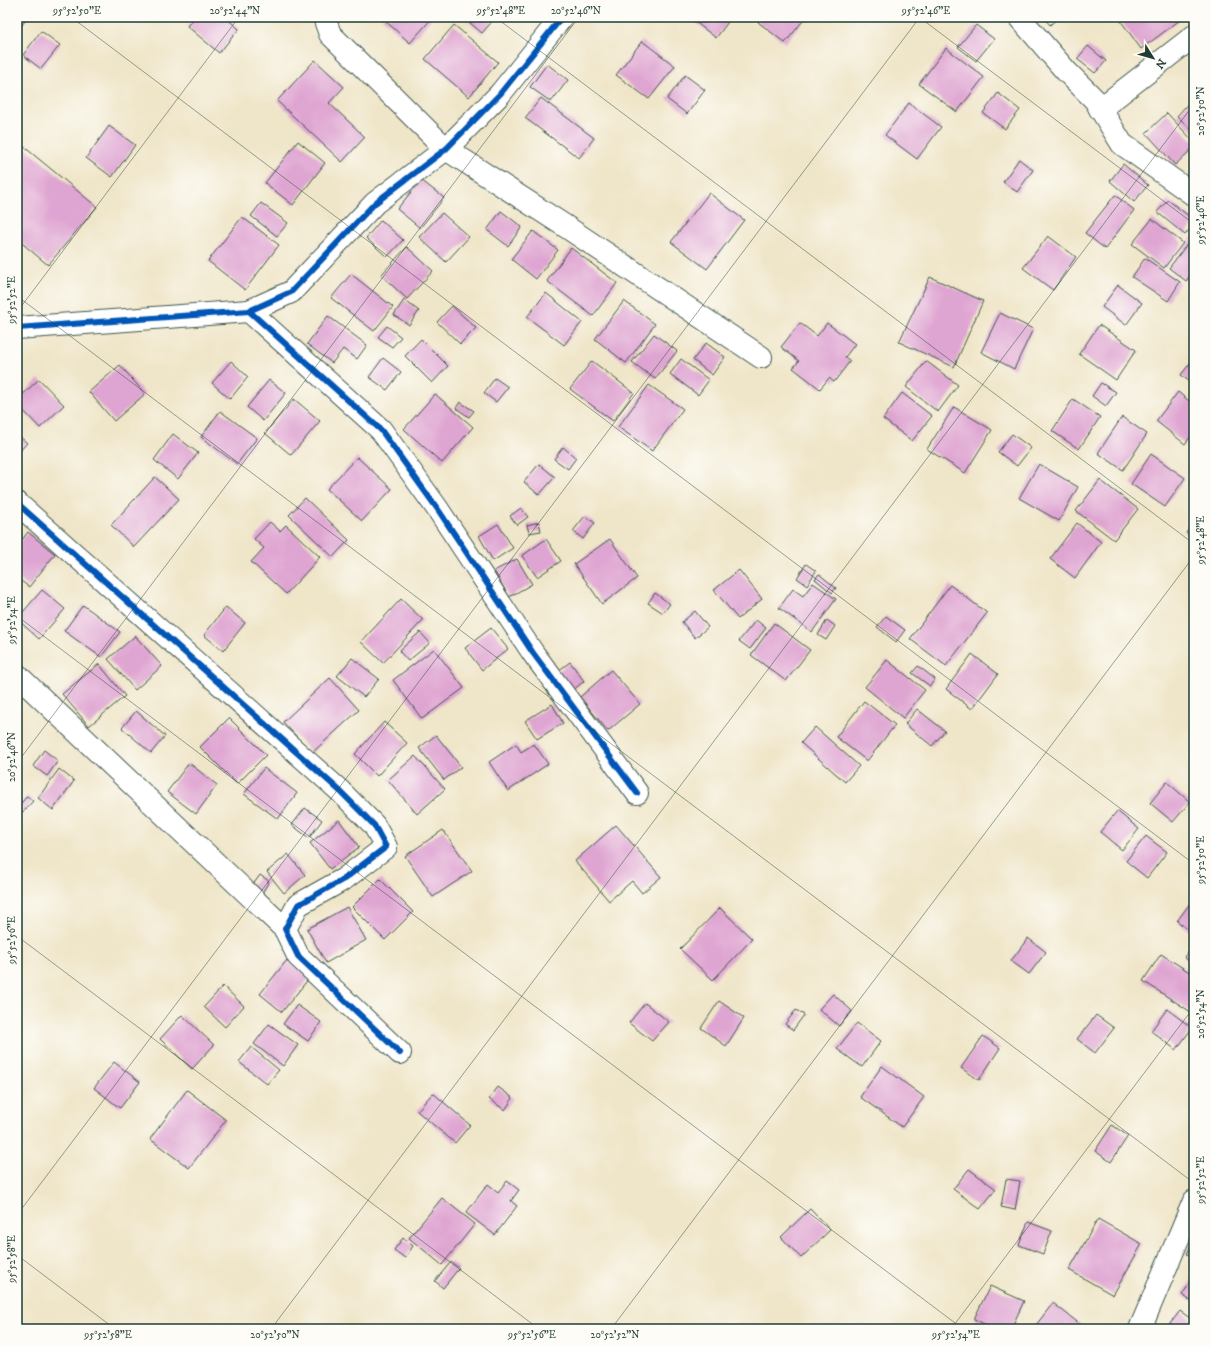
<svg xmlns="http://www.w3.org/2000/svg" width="1211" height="1346" viewBox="0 0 1211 1346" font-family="'IM FELL DW Pica',serif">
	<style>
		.building { fill: #dfa5d2 }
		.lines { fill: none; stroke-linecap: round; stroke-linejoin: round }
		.minor-casing { stroke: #3e564a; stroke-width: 24 }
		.minor { stroke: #fff; stroke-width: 22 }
		.cycleway-casing { stroke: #fdfcf7; stroke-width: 8 }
		.cycleway { stroke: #0057b8; stroke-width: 6 }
		.ticks { fill: none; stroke: #1f3d34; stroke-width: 1; stroke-opacity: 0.45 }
		.neatline { fill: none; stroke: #1f3d34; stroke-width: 1.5 }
		.ticks-label { font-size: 10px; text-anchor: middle; fill: #1f3d34 }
	</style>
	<rect width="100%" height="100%" fill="#fdfcf7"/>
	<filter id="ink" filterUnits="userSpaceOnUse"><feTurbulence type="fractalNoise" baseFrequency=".025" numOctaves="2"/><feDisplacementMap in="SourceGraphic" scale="8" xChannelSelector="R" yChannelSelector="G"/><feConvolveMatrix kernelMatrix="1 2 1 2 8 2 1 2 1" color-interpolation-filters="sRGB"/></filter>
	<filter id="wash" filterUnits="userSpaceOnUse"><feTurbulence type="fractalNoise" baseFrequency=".012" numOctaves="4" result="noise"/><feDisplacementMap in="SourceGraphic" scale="16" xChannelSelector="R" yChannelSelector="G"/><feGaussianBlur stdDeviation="0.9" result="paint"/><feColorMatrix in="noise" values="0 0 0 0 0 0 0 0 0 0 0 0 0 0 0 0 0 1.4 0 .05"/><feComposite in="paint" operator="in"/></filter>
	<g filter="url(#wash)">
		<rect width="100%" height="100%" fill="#efe5c8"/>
		<g id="blocks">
			<!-- building -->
			<g class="building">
				<path d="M17,17L27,18L17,32Z"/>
				<path d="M195,17H225L239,29L219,53L187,26Z"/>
				<path d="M381,17H433L410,43Z"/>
				<path d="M463,17H496L482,33Z"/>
				<path d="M689,17H730L731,18L716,38Z"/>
				<path d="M762,17H806L785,43L758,22Z"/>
				<path d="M1043,17H1059L1050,25Z"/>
				<path d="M1118,17H1184L1141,49Z"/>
				<path d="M454,25L498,62L469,97L425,59Z"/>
				<path d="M976,25L994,39L976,61L958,47Z"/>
				<path d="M41,31L60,45L41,69L23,55Z"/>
				<path d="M642,41L675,66L649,99L616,75Z"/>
				<path d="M1088,46L1106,61L1095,73L1077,59Z"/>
				<path d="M946,48L984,77L957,112L919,84Z"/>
				<path d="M315,60L344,87L329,103L365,137L342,162L277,101Z"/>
				<path d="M547,64L568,80L551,102L530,87Z"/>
				<path d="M685,75L705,90L687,114L667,99Z"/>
				<path d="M998,93L1020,110L1005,129L983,113Z"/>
				<path d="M1194,97V132L1177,116Z"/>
				<path d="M541,98L594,138L579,158L525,118Z"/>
				<path d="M909,103L941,127L917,159L885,135Z"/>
				<path d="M1167,113L1194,142V147L1175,165L1146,133Z"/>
				<path d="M109,126L135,145L112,177L86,158Z"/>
				<path d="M17,141L97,207L48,265L17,239Z"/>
				<path d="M298,141L325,163L293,205L265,183Z"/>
				<path d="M1019,159L1033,170L1017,192L1003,182Z"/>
				<path d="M1123,164L1148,185L1134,202L1110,181Z"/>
				<path d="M421,180L444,198L420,228L397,209Z"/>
				<path d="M709,193L744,220L707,269L671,242Z"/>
				<path d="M1115,195L1134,210L1105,249L1085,233Z"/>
				<path d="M1168,200L1194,220V224L1185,235L1157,212Z"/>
				<path d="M261,203L288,223L277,236L251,216Z"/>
				<path d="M501,211L522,227L508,246L487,230Z"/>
				<path d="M442,213L469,237L446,262L419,237Z"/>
				<path d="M242,217L279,245L245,290L208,261Z"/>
				<path d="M1152,219L1183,243L1164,268L1132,244Z"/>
				<path d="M381,220L403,240L387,257L366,238Z"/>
				<path d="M533,231L558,250L536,279L511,259Z"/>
				<path d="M1194,235V271L1186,281L1169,268Z"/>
				<path d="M1048,236L1076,257L1053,290L1023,268Z"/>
				<path d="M407,247L433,271L407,299L381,275Z"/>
				<path d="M571,248L617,283L593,316L547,281Z"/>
				<path d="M1145,258L1180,282L1168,301L1132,277Z"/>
				<path d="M351,274L393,307L374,331L331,298Z"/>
				<path d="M930,277L983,301L954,367L899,342Z"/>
				<path d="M1118,285L1142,303L1126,325L1102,307Z"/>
				<path d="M546,293L582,322L564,345L527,317Z"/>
				<path d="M404,300L419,311L409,325L394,315Z"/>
				<path d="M624,301L655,324L626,363L595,339Z"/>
				<path d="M452,306L476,328L460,344L437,322Z"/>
				<path d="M1000,313L1033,329L1014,369L981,352Z"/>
				<path d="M328,316L367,345L357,359L343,349L332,363L307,344Z"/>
				<path d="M800,323L817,336L827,323L855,344L845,357L850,361L834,382L829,378L820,389L793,368L799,361L781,347Z"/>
				<path d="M1099,325L1136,350L1116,380L1079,354Z"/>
				<path d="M387,326L401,337L392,347L378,337Z"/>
				<path d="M654,334L677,351L655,379L632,362Z"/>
				<path d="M421,339L448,366L432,383L405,356Z"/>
				<path d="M706,343L725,357L712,375L693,360Z"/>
				<path d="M383,358L401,372L387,390L369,377Z"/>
				<path d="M1194,358V385L1181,375Z"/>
				<path d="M681,359L709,380L698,395L670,374Z"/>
				<path d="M231,361L248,377L230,399L212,383Z"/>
				<path d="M592,361L634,393L613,421L570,389Z"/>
				<path d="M926,361L958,385L938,412L906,387Z"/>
				<path d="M120,365L145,394L114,421L89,392Z"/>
				<path d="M495,378L508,387L496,402L484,393Z"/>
				<path d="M39,379L64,405L40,428L17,404V400Z"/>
				<path d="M269,380L286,393L263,421L247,407Z"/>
				<path d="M1101,383L1116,392L1106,406L1092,396Z"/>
				<path d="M649,385L683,409L652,451L618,427Z"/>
				<path d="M1178,392L1194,405V432L1185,444L1156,421Z"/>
				<path d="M902,393L932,416L912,441L883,419Z"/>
				<path d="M435,394L473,427L442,463L404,429Z"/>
				<path d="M294,399L320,421L291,455L265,433Z"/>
				<path d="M1073,399L1100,417L1079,449L1052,431Z"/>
				<path d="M460,402L474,411L469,417L456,408Z"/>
				<path d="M954,407L992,430L965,473L927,449Z"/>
				<path d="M220,411L257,438L237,464L201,437Z"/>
				<path d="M1122,417L1147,434L1123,470L1098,453Z"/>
				<path d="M17,434L27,443L17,454Z"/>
				<path d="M173,434L198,453L178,479L154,460Z"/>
				<path d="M1012,434L1031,448L1017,466L998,452Z"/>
				<path d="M563,447L576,458L568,469L554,459Z"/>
				<path d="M1151,454L1185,478L1165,507L1131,484Z"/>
				<path d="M357,457L392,489L362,521L327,489Z"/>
				<path d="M539,464L555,477L539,495L524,482Z"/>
				<path d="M1039,464L1078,487L1059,521L1019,498Z"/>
				<path d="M155,477L179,499L134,547L111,525Z"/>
				<path d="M1100,480L1138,509L1114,540L1076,511Z"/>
				<path d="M305,498L349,540L333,557L289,515Z"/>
				<path d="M521,508L528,517L517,525L510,516Z"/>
				<path d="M585,516L595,523L583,539L573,531Z"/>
				<path d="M270,522L280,531L286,525L320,557L286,594L251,562L264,548L254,539Z"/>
				<path d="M539,522L541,531L529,533L527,525Z"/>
				<path d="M1194,522V539L1186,533Z"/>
				<path d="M1077,523L1101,542L1075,578L1050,559Z"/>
				<path d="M498,524L513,548L493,561L479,536Z"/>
				<path d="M28,532L55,554L29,587L17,578V546Z"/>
				<path d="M546,539L561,561L537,577L522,556Z"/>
				<path d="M610,539L637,578L602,604L574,564Z"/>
				<path d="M517,559L532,584L509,597L494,571Z"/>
				<path d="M806,564L816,571L807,585L797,578Z"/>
				<path d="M739,570L762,599L738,619L714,590Z"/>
				<path d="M819,574L836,588L832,593L815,579Z"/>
				<path d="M813,583L836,599L812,632L779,608L793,589L803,596Z"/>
				<path d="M950,585L987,613L946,666L910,639Z"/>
				<path d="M42,590L65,609L39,639L17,619Z"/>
				<path d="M655,593L670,604L663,613L648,603Z"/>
				<path d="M401,599L423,620L383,663L361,642Z"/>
				<path d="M83,605L120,632L101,657L64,631Z"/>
				<path d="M226,607L245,623L223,651L204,635Z"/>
				<path d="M695,611L708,627L695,638L682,622Z"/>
				<path d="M886,616L905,630L896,642L877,627Z"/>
				<path d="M756,620L766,628L750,649L739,641Z"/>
				<path d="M827,620L835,626L826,640L818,635Z"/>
				<path d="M774,623L810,650L786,681L751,655Z"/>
				<path d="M491,628L508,649L482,670L465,648Z"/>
				<path d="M420,632L430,643L408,661L399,651Z"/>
				<path d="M135,636L162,666L135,690L108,659Z"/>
				<path d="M434,649L464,688L422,719L393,680Z"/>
				<path d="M972,654L998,674L972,709L946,689Z"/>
				<path d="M352,658L379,679L364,697L337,676Z"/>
				<path d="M887,660L925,690L903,718L865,687Z"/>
				<path d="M570,662L584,681L572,691L558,671Z"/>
				<path d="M99,664L125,696L89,726L62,694Z"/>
				<path d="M918,666L935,679L930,686L912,673Z"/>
				<path d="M611,670L640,704L608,731L580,697Z"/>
				<path d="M330,678L359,710L312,753L283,722Z"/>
				<path d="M864,701L895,725L867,761L836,737Z"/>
				<path d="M552,704L563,723L537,739L525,721Z"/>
				<path d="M917,709L945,731L932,746L905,724Z"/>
				<path d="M136,711L165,736L151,753L122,728Z"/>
				<path d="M229,718L266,755L237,784L200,747Z"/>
				<path d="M384,722L407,743L377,776L355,754Z"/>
				<path d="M815,727L859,766L845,782L801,743Z"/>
				<path d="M436,735L461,767L444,780L419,748Z"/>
				<path d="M516,744L521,752L534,744L548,764L508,791L489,762Z"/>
				<path d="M44,750L58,761L47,776L33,766Z"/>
				<path d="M415,756L445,789L417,814L388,780Z"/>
				<path d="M189,763L217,785L196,814L167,792Z"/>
				<path d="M264,768L297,793L278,819L244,794Z"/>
				<path d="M59,769L74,781L53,810L38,798Z"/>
				<path d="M1167,782L1190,802L1173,822L1150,803Z"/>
				<path d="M27,796L33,801L23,812L18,807Z"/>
				<path d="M305,808L322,820L309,838L292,825Z"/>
				<path d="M1117,811L1139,829L1122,850L1100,832Z"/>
				<path d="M339,820L359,847L330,869L310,843Z"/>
				<path d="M616,825L661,877L642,893L632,881L609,901L575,861Z"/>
				<path d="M443,830L472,871L433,897L405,856Z"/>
				<path d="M1146,836L1167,852L1147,878L1126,861Z"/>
				<path d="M288,854L305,875L284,893L267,872Z"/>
				<path d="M260,875L269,881L262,893L252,886Z"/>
				<path d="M380,879L413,912L385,940L352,907Z"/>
				<path d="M1194,898V934L1177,921Z"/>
				<path d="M347,907L366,940L326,963L307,929Z"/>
				<path d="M720,908L752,939L713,980L680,949Z"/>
				<path d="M1028,938L1046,952L1029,974L1011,961Z"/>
				<path d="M1194,944V965L1184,957Z"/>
				<path d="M1161,954L1194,975V1014L1143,981Z"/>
				<path d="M287,960L310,977L282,1012L260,994Z"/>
				<path d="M223,986L244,1006L225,1027L204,1007Z"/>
				<path d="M833,994L852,1011L839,1026L819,1009Z"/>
				<path d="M719,1001L744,1018L726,1046L701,1028Z"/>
				<path d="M645,1003L669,1022L652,1041L629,1023Z"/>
				<path d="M297,1005L321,1022L308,1041L283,1024Z"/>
				<path d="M1167,1009L1192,1028L1176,1050L1151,1031Z"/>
				<path d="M796,1010L804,1015L793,1030L785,1024Z"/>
				<path d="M182,1015L214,1045L192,1069L160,1039Z"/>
				<path d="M1096,1015L1114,1028L1095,1053L1077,1039Z"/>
				<path d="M857,1023L881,1041L862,1067L837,1049Z"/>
				<path d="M269,1024L298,1045L283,1066L254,1044Z"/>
				<path d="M983,1036L1000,1048L979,1080L961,1068Z"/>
				<path d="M251,1047L279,1070L267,1084L239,1062Z"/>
				<path d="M114,1062L140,1082L120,1108L94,1088Z"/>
				<path d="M882,1066L924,1097L902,1127L860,1097Z"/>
				<path d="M498,1087L513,1098L505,1110L489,1099Z"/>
				<path d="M187,1090L226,1120L189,1168L150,1139Z"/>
				<path d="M433,1093L470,1125L455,1143L417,1111Z"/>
				<path d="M1112,1125L1128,1136L1111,1162L1095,1151Z"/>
				<path d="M969,1169L996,1189L980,1209L953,1189Z"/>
				<path d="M1006,1179L1020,1181L1015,1210L1001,1207Z"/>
				<path d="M507,1181L519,1190L511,1201L517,1206L495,1235L466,1213L488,1184L498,1192Z"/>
				<path d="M442,1198L475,1224L442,1265L409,1238Z"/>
				<path d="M810,1209L830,1230L801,1258L781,1237Z"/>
				<path d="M1098,1219L1142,1244L1113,1295L1069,1270Z"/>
				<path d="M1028,1222L1052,1231L1043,1254L1019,1245Z"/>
				<path d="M403,1238L413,1246L405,1258L394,1250Z"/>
				<path d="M1194,1239V1257L1187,1254Z"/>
				<path d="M451,1262L459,1268L443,1288L435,1281Z"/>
				<path d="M1194,1277V1303L1182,1295Z"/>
				<path d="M990,1286L1024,1301L1011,1329H995L974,1319Z"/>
				<path d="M1053,1303L1081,1325L1078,1329H1033Z"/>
				<path d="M1180,1311L1194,1321V1329H1166Z"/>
			</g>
		</g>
	</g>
	<g filter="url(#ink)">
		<use href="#blocks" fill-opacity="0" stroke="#3e564a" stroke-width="1"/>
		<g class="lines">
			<!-- minor casing -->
			<g class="minor-casing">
				<g id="minor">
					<path d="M326,17L325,20L330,34L446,149L565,226L761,357"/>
					<path d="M1019,17L1066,71L1095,100L1122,144L1194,195"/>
					<path d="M1100,109L1194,36"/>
					<path d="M249,311L381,430L439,511L533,653L637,793"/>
					<path d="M17,328L249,311L291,292L375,203L446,149L500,94L562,17"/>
					<path d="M17,503L340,791L374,825L386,847L344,879L298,905L285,929L298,956L400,1053"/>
					<path d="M17,675L285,929"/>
					<path d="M1140,1329L1194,1201"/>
				</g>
			</g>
			<!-- minor -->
			<use href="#minor" class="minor"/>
			<!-- cycleway casing -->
			<g class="cycleway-casing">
				<g id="cycleway">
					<path d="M249,311L381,430L439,511L533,653L637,793"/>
					<path d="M17,328L249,311L291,292L375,203L446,149L500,94L562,17"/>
					<path d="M17,503L340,791L374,825L386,847L344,879L298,905L285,929L298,956L400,1053"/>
				</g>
			</g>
			<!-- cycleway -->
			<use href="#cycleway" class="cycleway"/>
		</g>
	</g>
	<!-- ticks -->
	<path class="ticks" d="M71,17L1194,864M495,17L1194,544M919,17L1194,224M17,296L1194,1183M17,312L239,17M17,616L963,1329M17,763L579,17M17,936L539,1329M17,1215L920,17M17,1255L115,1329M271,1329L1194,104M611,1329L1194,556M951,1329L1194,1007"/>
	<!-- margin -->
	<rect width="1211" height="1346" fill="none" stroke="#fdfcf7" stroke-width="44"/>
	<!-- north arrow -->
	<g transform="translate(1153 58) rotate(127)" stroke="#fdfcf7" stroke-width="3" paint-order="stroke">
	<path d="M0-3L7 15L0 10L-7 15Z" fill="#1f3d34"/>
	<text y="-6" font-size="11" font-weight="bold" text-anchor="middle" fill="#1f3d34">N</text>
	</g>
	<rect x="22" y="22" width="1167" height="1302" class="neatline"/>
	<g class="ticks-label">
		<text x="77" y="14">95°52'50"E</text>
		<text x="235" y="14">20°52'44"N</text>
		<text x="501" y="14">95°52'48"E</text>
		<text x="576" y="14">20°52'46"N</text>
		<text x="926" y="14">95°52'46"E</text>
		<text transform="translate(1200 111) rotate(-90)" y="4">20°52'50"N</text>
		<text transform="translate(1200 220) rotate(-90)" y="4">95°52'46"E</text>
		<text transform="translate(11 300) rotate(-90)" y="4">95°52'52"E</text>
		<text transform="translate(1200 540) rotate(-90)" y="4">95°52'48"E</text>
		<text transform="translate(11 620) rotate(-90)" y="4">95°52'54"E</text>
		<text transform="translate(11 757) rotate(-90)" y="4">20°52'46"N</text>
		<text transform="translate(1200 860) rotate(-90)" y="4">95°52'50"E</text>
		<text transform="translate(11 940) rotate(-90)" y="4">95°52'56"E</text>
		<text transform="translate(1200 1014) rotate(-90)" y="4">20°52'54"N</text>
		<text transform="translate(1200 1180) rotate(-90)" y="4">95°52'52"E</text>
		<text transform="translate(11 1259) rotate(-90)" y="4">95°52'58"E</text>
		<text x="108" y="1338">95°52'58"E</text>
		<text x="275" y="1338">20°52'50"N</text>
		<text x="532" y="1338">95°52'56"E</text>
		<text x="615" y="1338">20°52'52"N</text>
		<text x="956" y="1338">95°52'54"E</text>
	</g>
</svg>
